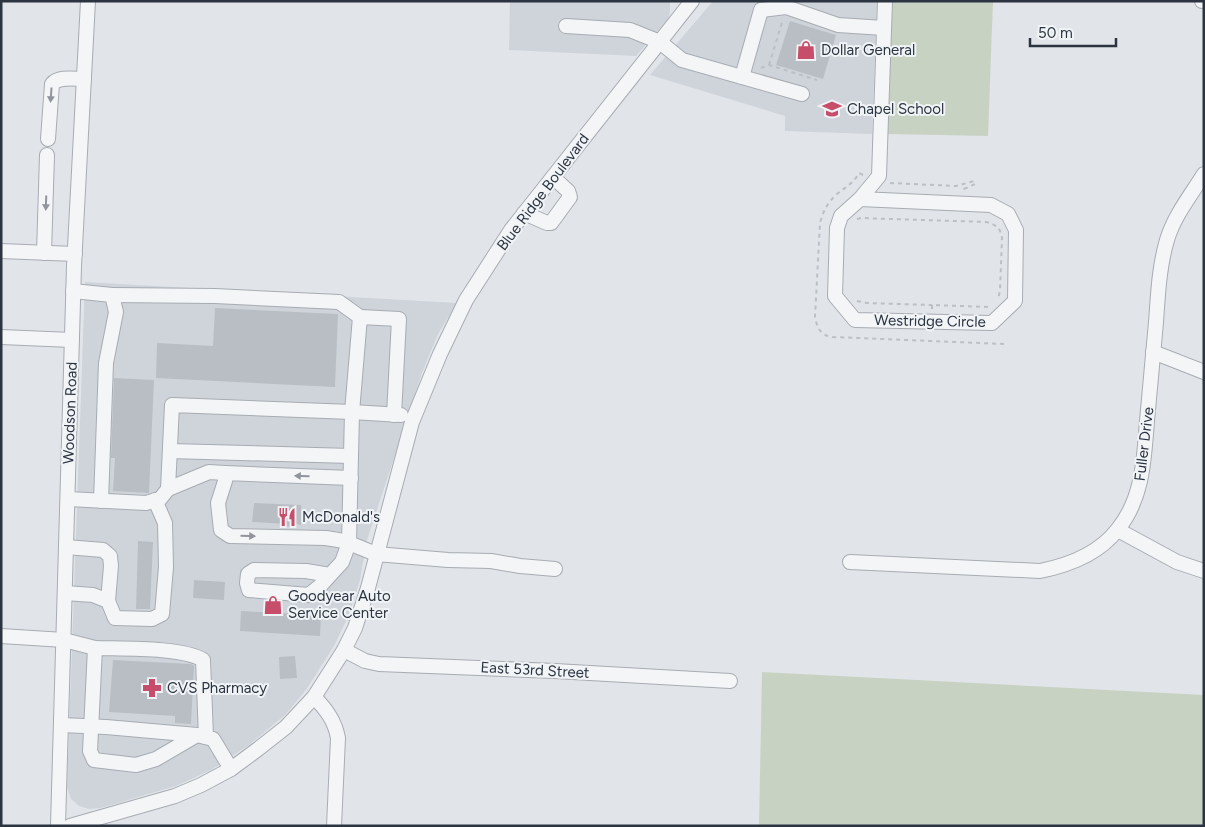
<svg xmlns="http://www.w3.org/2000/svg" width="1205" height="827" viewBox="0 0 1205 827" font-family="Figtree,sans-serif">
	<style>
		.built { fill: #cfd4db }
		.green { fill: #c8d2c3 }
		.building { fill: #b9bec5 }
		.lines { fill: none; stroke-linecap: round; stroke-linejoin: round }
		.minor-casing { stroke: #a7acb3; stroke-width: 16 }
		.path { stroke: #bcbfc4; stroke-width: 2; stroke-dasharray: 4 4; stroke-linecap: butt }
		.minor { stroke: #f4f5f7; stroke-width: 14 }
		.oneway { fill: #90949c }
		.labels { text-anchor: middle; stroke-width: 4; stroke-linejoin: round; paint-order: stroke }
		.poi-label { font-size: 15px; fill: #2b3440; stroke: #f1f4f6; text-anchor: start }
		.street-label { font-size: 15px; fill: #2b3440; stroke: #f1f4f6 }
	</style>
	<rect width="100%" height="100%" fill="#e1e5e9"/>
	<!-- built -->
	<g class="built">
		<path d="M510,1H670V12L668,19L636,56L509,50Z"/>
		<path d="M713,1H877L872,134L785,131V116L650,75Z"/>
		<path d="M85,282L457,303L438,334L422,373L367,540L360,580L349,615L334,646L306,690L285,715L249,745L211,770L176,786L101,808L89,809L79,806L71,799L67,787Z"/>
	</g>
	<!-- green -->
	<g class="green">
		<path d="M892,1H993L988,136L888,134Z"/>
		<path d="M762,672L1204,695V826H759Z"/>
	</g>
	<!-- building -->
	<g class="building">
		<path d="M790,21L836,35L823,79L776,65Z"/>
		<path d="M215,308L338,314L335,387L156,378L157,343L213,346Z"/>
		<path d="M114,378L154,380L149,493L113,491L115,458H111Z"/>
		<path d="M254,503L301,505V525L296,524V527L287,526V524L252,522Z"/>
		<path d="M138,541L153,542L150,609H136Z"/>
		<path d="M194,580L225,582L224,600L193,598Z"/>
		<path d="M241,611L321,615L320,636L240,631Z"/>
		<path d="M295,656L297,678L280,679L279,657Z"/>
		<path d="M113,660L191,664L194,666L191,724L175,723V716L109,712Z"/>
	</g>
	<g class="lines">
		<!-- minor casing -->
		<g class="minor-casing">
			<g id="minor">
				<path d="M1202,1H1204"/>
				<path d="M566,26L630,30L660,42L682,60L802,94"/>
				<path d="M742,77L761,10L786,7L838,25L884,28"/>
				<path d="M48,139L52,84C59,76 74,79 84,79"/>
				<path d="M860,199L991,205L1008,214L1016,230L1015,301L992,323L855,320L835,296L837,228L841,216L860,199L879,176L885,1"/>
				<path d="M524,213L547,223H551L570,197L568,191L553,177"/>
				<path d="M1,251L75,254"/>
				<path d="M44,253L47,155"/>
				<path d="M73,291L112,295L116,312L106,363L101,501"/>
				<path d="M112,295L215,296L339,302L360,317"/>
				<path d="M1,337L72,340"/>
				<path d="M1153,352L1204,372"/>
				<path d="M170,451L351,456"/>
				<path d="M351,478L225,473V481L218,503L221,530L230,536L326,538L344,541L376,554L448,560L491,561L520,566L555,569"/>
				<path d="M168,489L172,405L352,412L401,415"/>
				<path d="M68,499L146,503L160,499L168,489L209,472L225,473"/>
				<path d="M1118,530L1177,562L1204,571"/>
				<path d="M66,547L103,550L110,556L111,566L108,601"/>
				<path d="M850,562L1040,571C1070,565 1099,554 1118,529C1143,498 1144,459 1147,421C1150,388 1153,355 1156,322C1158,295 1159,267 1167,240C1174,216 1191,195 1204,174"/>
				<path d="M330,575L320,586L309,595L249,590L247,583L248,574L254,570L306,571L330,575L342,562L349,543L352,412L360,317L399,319L394,415"/>
				<path d="M65,593L93,595L108,601L115,618L152,619L162,614L166,567L165,523L155,500"/>
				<path d="M1,636L64,640L95,648L90,751L94,760L136,765L156,759L197,735"/>
				<path d="M95,648C122,649 182,647 203,660L206,737"/>
				<path d="M344,650L365,661L379,664L555,671L730,681"/>
				<path d="M314,697C326,709 335,721 338,738L334,826"/>
				<path d="M61,725L106,727L197,735L213,739L231,769"/>
				<path d="M58,826L74,266L88,1"/>
				<path d="M70,826L175,796L201,785L231,769L258,749L286,727L314,697L344,650L355,628L368,588L412,422L440,354L466,300L511,230L692,1"/>
			</g>
		</g>
		<!-- path -->
		<g class="path">
			<path d="M769,65L783,19"/>
			<path d="M761,68L769,65L817,80"/>
			<path d="M863,175L859,173C853,184 845,187 836,195C827,203 823,212 820,223L815,317C817,328 821,336 833,337L1004,344"/>
			<path d="M890,183L956,186L974,181L975,184L964,189L965,191"/>
			<path d="M857,219L861,218L986,222C995,224 1001,228 1002,238L1000,291L998,299"/>
			<path d="M857,301L867,303L932,305"/>
			<path d="M932,309V305L990,307"/>
		</g>
		<!-- minor -->
		<use href="#minor" class="minor"/>
	</g>
	<!-- one-way arrows -->
	<defs><path id="oneway-solid" d="M-6-.8H1V-3.2L6.5 0L1 3.2V.8H-6Z" transform="scale(1.25)"/></defs>
	<g class="oneway">
		<use href="#oneway-solid" transform="translate(51 95) rotate(94)"/>
		<use href="#oneway-solid" transform="translate(46 203) rotate(92)"/>
		<use href="#oneway-solid" transform="translate(302 476) rotate(-178)"/>
		<use href="#oneway-solid" transform="translate(248 536) rotate(1)"/>
	</g>
	<!-- icons -->
	<defs>
		<g id="shop-bare" transform="scale(1.5)"><path d="M-5-2.5h2.3a2.7 3.5 0 0 1 5.4 0H5L5.5 6h-11ZM-1.5-2.5h3a1.5 2.3 0 0 0-3 0Z" fill="#c64e6a" stroke="#f1f4f6" stroke-width="2.5" paint-order="stroke"/></g>
		<g id="school-bare" transform="scale(1.5)"><path d="M0-5L7-2L0 1L-7-2ZM-4 1L0 2.5L4 1V4Q0 6-4 4Z" fill="#c64e6a" stroke="#f1f4f6" stroke-width="2.5" paint-order="stroke"/></g>
		<g id="restaurant-bare" transform="scale(1.5)"><path d="M-5-6h1v4h1v-4h1v4h1v-4h1v5L-1.5 .5V6h-2V.5L-5-1ZM5-6V6H3V1.5H1.5Q1.5-4 5-6Z" fill="#c64e6a" stroke="#f1f4f6" stroke-width="2.5" paint-order="stroke"/></g>
		<g id="pharmacy-bare" transform="scale(1.5)"><path d="M-2-6h4v4h4v4h-4v4h-4v-4h-4v-4h4Z" fill="#c64e6a" stroke="#f1f4f6" stroke-width="2.5" paint-order="stroke"/></g>
	</defs>
	<g fill-rule="evenodd">
		<use href="#shop-bare" x="806" y="50"/>
		<use href="#school-bare" x="832" y="109"/>
		<use href="#restaurant-bare" x="287" y="517"/>
		<use href="#shop-bare" x="273" y="605"/>
		<use href="#pharmacy-bare" x="152" y="688"/>
	</g>
	<g class="labels">
		<!-- poi labels -->
		<g class="poi-label">
			<text x="821" y="55">Dollar General</text>
			<text x="847" y="114">Chapel School</text>
			<text x="302" y="522">McDonald's</text>
			<text x="288" y="601">Goodyear Auto<tspan x="288" dy="17">Service Center</tspan></text>
			<text x="167" y="693">CVS Pharmacy</text>
		</g>
		<!-- street labels -->
		<g class="street-label">
			<text transform="translate(543 192) rotate(-53)" y="5">Blue Ridge Boulevard</text>
			<text transform="translate(930 321) rotate(1)" y="5">Westridge Circle</text>
			<text transform="translate(70 413) rotate(-88)" y="5">Woodson Road</text>
			<text transform="translate(1144 444) rotate(-83)" y="5">Fuller Drive</text>
			<text transform="translate(535 670) rotate(3)" y="5">East 53rd Street</text>
		</g>
	</g>
	<!-- border -->
	<rect width="1205" height="827" fill="none" stroke="#2b3440" stroke-width="5"/>
	<!-- scale -->
	<path d="M1030 38v8h86v-8" fill="none" stroke="#2b3440" stroke-width="2.5"/>
	<text x="1038" y="38" font-size="15" fill="#2b3440" stroke="#f1f4f6" stroke-width="4" paint-order="stroke">50 m</text>
</svg>
